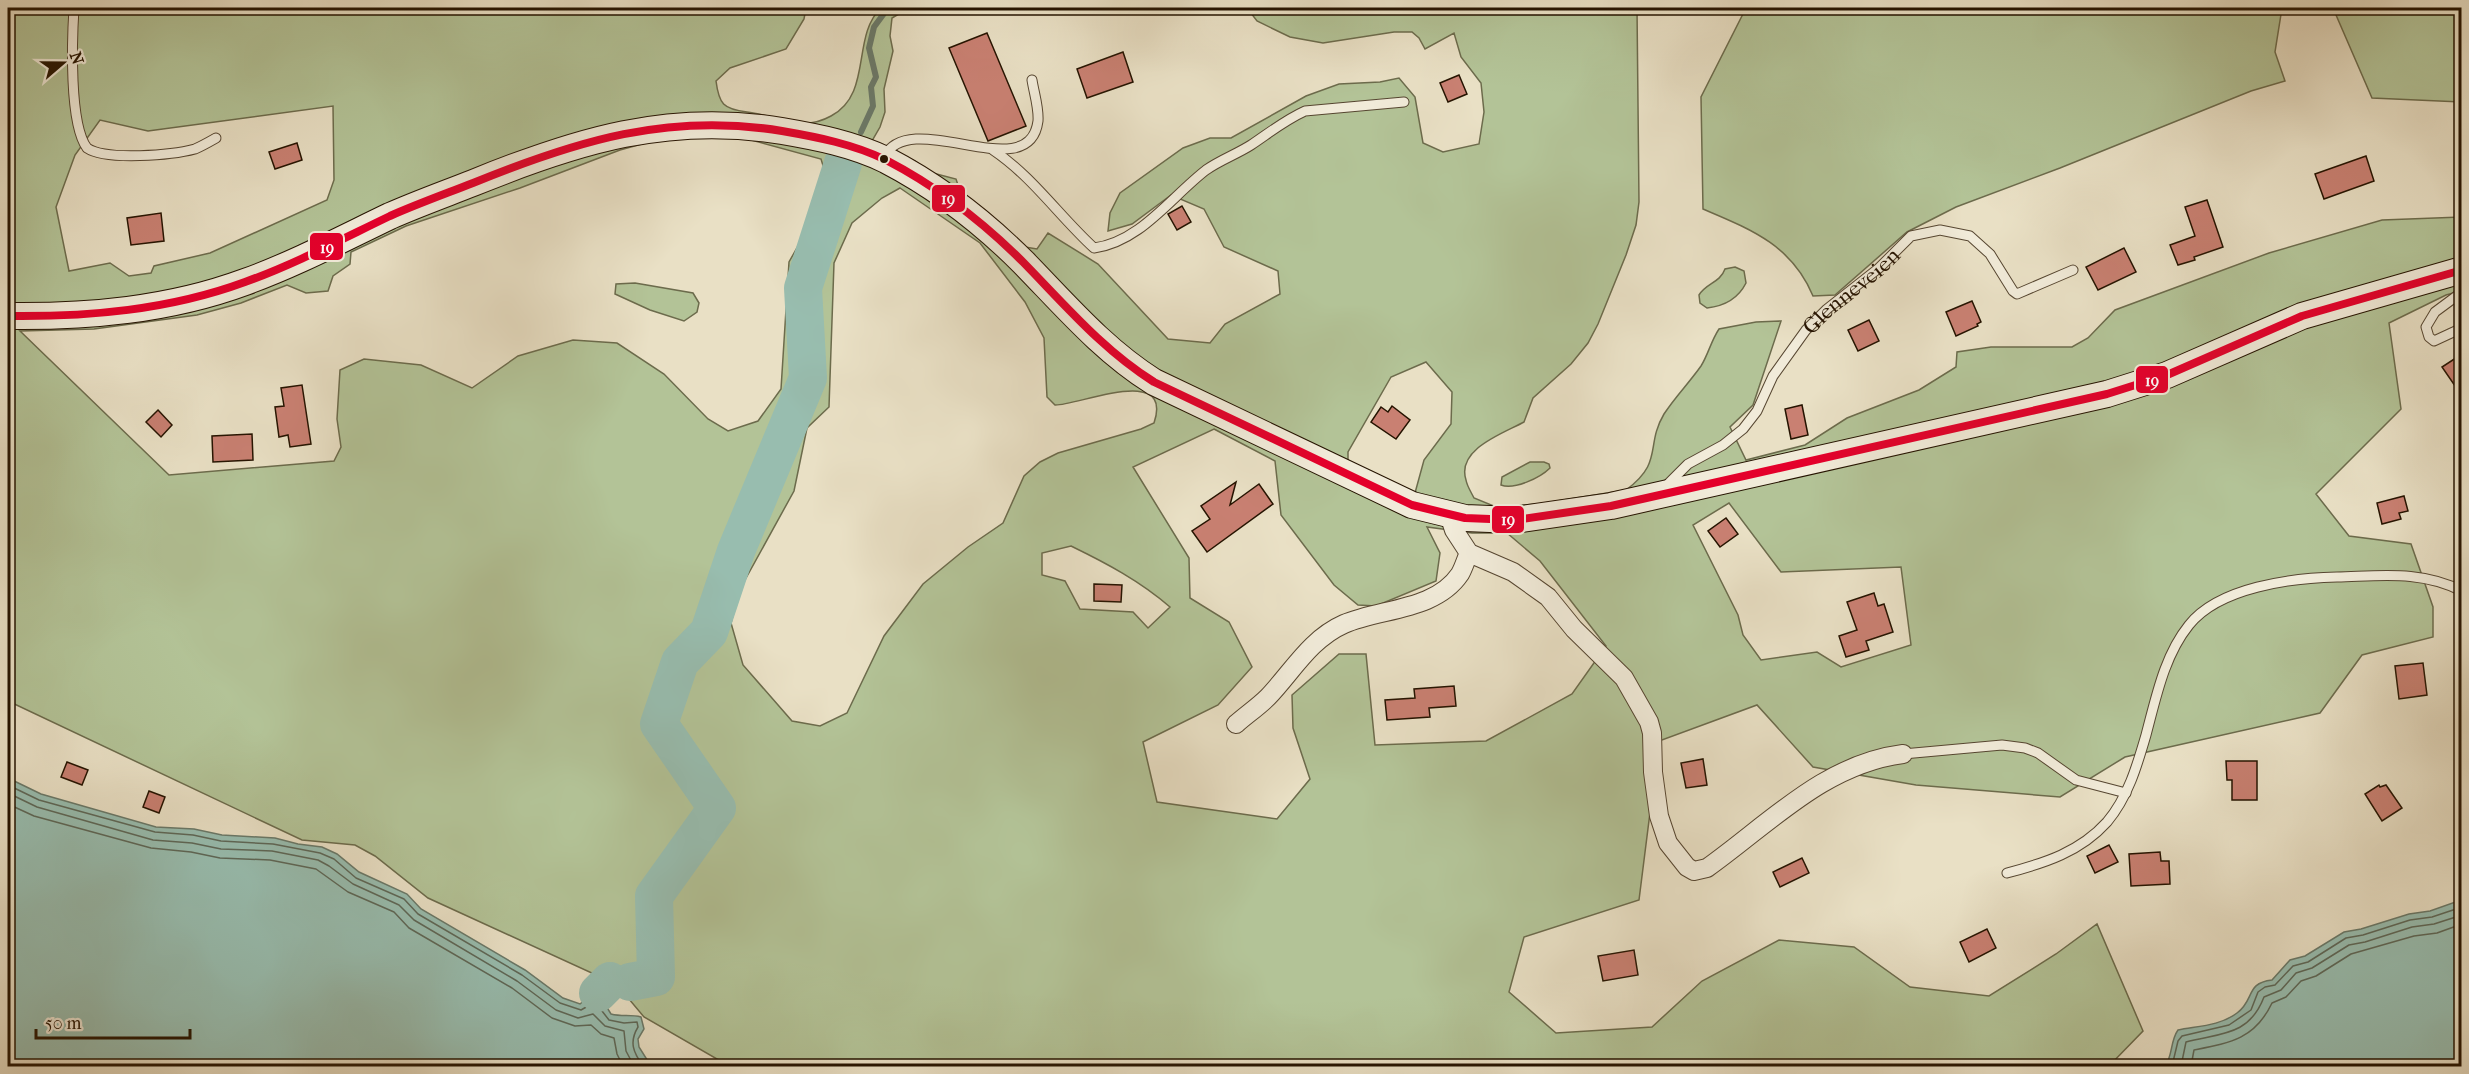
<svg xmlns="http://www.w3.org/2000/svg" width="2469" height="1074" viewBox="0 0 2469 1074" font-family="'IM FELL French Canon',serif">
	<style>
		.green { fill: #b3c397; stroke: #6c6b4c; stroke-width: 1.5; fill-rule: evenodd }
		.water { fill: #98bdaf; stroke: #6a7969; stroke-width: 1.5 }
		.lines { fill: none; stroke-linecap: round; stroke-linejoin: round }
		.shore { stroke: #5e6858; stroke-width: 1.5 }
		.stream { stroke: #6a7969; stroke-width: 6 }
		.river { stroke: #98bdaf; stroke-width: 38 }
		.building { fill: #c98072; stroke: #251300; stroke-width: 1.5 }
		.lane-casing { stroke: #564631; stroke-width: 11 }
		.street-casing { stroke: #564631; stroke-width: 20 }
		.secondary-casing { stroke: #251300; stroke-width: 28 }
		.lane { stroke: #f1ebd9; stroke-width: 9 }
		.street { stroke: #f1ebd9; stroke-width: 18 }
		.secondary { stroke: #f1ebd9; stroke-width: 26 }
		.bus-1-casing { stroke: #f1ebd9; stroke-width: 12 }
		.bus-1 { stroke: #e4002b; stroke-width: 8 }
		.bus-dot { fill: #251300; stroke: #f1ebd9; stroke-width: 2 }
		.labels { text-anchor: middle; stroke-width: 6; stroke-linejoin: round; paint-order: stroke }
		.street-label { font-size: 22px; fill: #251300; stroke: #f1ebd9 }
		.line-badge { stroke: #f1ebd9; stroke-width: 2 }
		.badge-label { font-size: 16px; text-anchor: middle; font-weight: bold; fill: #fff }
	</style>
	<rect width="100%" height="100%" fill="#e9e0c5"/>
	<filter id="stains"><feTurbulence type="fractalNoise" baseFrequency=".00333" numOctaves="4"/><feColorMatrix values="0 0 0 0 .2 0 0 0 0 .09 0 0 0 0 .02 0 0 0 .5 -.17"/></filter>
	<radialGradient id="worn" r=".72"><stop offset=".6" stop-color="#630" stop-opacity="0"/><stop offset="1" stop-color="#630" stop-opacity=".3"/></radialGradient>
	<!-- green -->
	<g class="green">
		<path d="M8,8H806L804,19L786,49L730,68L716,81C719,104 723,109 747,112C765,114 782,121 800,123C811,124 822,121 831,116C873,94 851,36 881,8H909L892,18L890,36L893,51L884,89L885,112L880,127L872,141L915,161L929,172L956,179L960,191L985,210L1025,247L1037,249L1048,233L1098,264L1168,339L1210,343L1225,324L1280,294L1278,271L1224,247L1204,209L1171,195L1132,224L1108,231L1110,213L1120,193L1183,148L1210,138H1231L1306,96L1339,84L1380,82L1399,78L1415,97L1423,143L1443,152L1479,144L1484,112L1481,83L1461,57L1454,33L1425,49L1419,38L1412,32H1394L1323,43L1290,37L1257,21L1247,8H1637L1639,202L1636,225L1626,255L1598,324L1588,343L1571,364L1533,398L1524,422C1504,433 1456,449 1466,480C1467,486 1471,492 1474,498L1496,507L1538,504L1626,490C1664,462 1645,446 1664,414C1675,397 1689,383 1701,366C1708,355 1711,341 1719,329L1756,322L1781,321L1753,405L1730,427L1746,460L1805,445L1847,418L1919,390L1956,367L1957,352L1991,347H2072L2088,338L2115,310L2269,253L2382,220L2461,217V291L2446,295L2389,323L2401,409L2316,494L2349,536L2411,544L2433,607V637L2362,655L2320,713L2125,757L2060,797L1916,785L1813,767L1757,705L1659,741L1639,900L1524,937L1509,992L1556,1033L1652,1027L1702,981L1779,940L1854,947L1910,987L1989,996L2056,954L2097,924L2143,1031L2109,1066H729L644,1017L613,980H607L428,898L375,856L355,845L302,840L8,701ZM333,106L334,180L327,200L210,253L154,266L151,273L129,276L110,263L69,271L56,207L75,155L100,120L148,131ZM683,138H744L821,159L825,172V186L803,237L789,262L781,389L758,421L728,431L708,419L664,374L617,343L573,340L518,356L472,388L421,365L364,359L340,370L337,419L341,447L334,461L169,475L20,331L94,329L197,315L241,303L287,285L306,293L328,291L333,276L350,264L351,252L406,226L520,188L620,150L649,142ZM900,188L980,243L1025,302L1044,338L1047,397L1055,405C1077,406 1174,363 1154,423L1141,429L1058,453L1040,462L1024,476L1003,523L968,547L923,584L884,636L847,713L820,726L792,721L743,665L731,623L740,589L794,491L807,428L829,407L834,263L852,223L882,198ZM1426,362L1452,392L1451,424L1424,460L1415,493L1348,462V452L1391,377ZM1214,429L1275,461L1281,515L1334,585L1358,605L1376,606L1436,581L1440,553L1427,527L1472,533H1507L1540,561L1606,646L1572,694L1486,741L1375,745L1366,654H1339L1292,695L1293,728L1310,779L1277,819L1157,802L1143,742L1218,705L1252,667L1229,622L1190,598L1189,558L1133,467ZM1729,503L1781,572L1901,567L1911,645L1841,667L1817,652L1761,660L1743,635L1738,615L1693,525ZM1071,546C1106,563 1140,581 1170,607L1148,628L1133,612L1080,609L1065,581L1042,575V553Z"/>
		<path d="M1746,8H2282L2275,52L2285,81L2251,91L2060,168L1956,207L1907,232L1835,295L1813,296C1792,245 1750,229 1703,209L1701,97Z"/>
		<path d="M2333,8H2461V102L2372,98Z"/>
		<path d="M1735,267L1744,271L1746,283C1738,299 1725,306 1707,308L1700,303L1699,295C1706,283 1720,283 1725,269Z"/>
		<path d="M635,283L693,293L699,303L697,312L684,321L650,310L615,294L616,284Z"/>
		<path d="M1530,462H1544L1549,464L1550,468C1540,478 1514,490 1501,485L1502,477Z"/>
	</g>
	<!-- water -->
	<g class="water">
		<path d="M8,778L41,794L156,827L194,829L222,835L275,838L298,844L322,847L337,854L359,872L407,894L421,909L525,970L563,998L580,1004L591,995L598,993L611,1014C622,1017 631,1014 641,1017L644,1029L638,1039L639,1047L651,1066H11L8,1063Z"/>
		<path d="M2461,900V1066H2165C2173,1056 2170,1041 2178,1030C2198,1026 2220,1026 2237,1013C2255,1000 2245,983 2272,980L2290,960L2305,956L2344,932L2361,929L2409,914L2430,911Z"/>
	</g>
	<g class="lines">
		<!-- shore -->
		<g class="shore">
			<path d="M8,785L39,800L155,832L193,835L221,841L273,844L320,853L334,859L356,878L404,899L418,914L522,975L560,1003L581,1010L595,1002L609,1020L624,1023L637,1022L638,1027C629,1042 633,1052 643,1066"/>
			<path d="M8,793L37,807L153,840L192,843L221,849L272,851L318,860L329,866L353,884L399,905L414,920L517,981L556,1010L578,1018L593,1014L605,1026L624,1031L626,1051L634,1066"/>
			<path d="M8,804L34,816L151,848L191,852L220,858L270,860L316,869L348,892L394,912L409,928L512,988L552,1018L575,1026L591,1025L601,1034L614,1038L617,1054L623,1066"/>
			<path d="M2172,1066L2178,1041L2182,1036L2229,1025L2251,1010L2258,992L2265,987L2275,985L2293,966L2308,962L2346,938L2363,935L2410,920L2432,917L2462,907"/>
			<path d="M2181,1066L2186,1042C2221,1033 2249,1036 2264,997L2281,990L2296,973L2312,968L2349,945L2365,942L2412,927L2434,924L2462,915"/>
			<path d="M2191,1066L2194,1050C2230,1043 2255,1039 2272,1003L2286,997L2301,981L2316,976L2351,954L2414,936L2437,933L2462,924"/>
		</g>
		<!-- stream -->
		<path class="stream" d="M861,132L873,106L871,87L876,77L869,48L874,27L888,8"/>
		<!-- river -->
		<g class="river">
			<path d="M630,982L656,977L654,896L717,808L659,724L680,662L709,632L736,551L808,378L803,288L843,163"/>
			<path d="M598,993L610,981"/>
		</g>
	</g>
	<!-- building -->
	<g class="building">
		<path d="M987,33L1026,126L988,141L949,48Z"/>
		<path d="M1123,52L1133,82L1087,98L1077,69Z"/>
		<path d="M1459,75L1467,94L1448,102L1440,83Z"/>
		<path d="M297,143L302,160L275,169L269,152Z"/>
		<path d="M2366,156L2374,181L2324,199L2315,174Z"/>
		<path d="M2207,200L2223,247L2194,257L2195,260L2178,265L2170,245L2195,236L2185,207Z"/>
		<path d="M1182,206L1191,222L1177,230L1168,214Z"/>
		<path d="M161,213L164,241L131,245L127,218Z"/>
		<path d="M2124,248L2136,272L2098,290L2086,267Z"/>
		<path d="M1972,301L1981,322L1977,324L1978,326L1956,336L1946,312Z"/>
		<path d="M1869,320L1879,341L1858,351L1848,330Z"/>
		<path d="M2462,354V396L2442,367Z"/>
		<path d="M302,385L311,444L290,447L288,435L279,437L275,407L284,406L281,388Z"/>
		<path d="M1802,405L1808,435L1791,439L1785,409Z"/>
		<path d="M1392,406L1410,420L1396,439L1371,422L1381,407L1388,412Z"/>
		<path d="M158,410L172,425L161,437L146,422Z"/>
		<path d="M252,434L253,460L213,462L212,436Z"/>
		<path d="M1236,482L1230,505L1259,484L1273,504L1207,552L1192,531L1210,519L1201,506Z"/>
		<path d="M2404,496L2408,511L2399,513L2401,519L2382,524L2377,503Z"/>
		<path d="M1726,518L1738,534L1720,547L1708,531Z"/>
		<path d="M1094,584L1122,585L1121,602L1094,601Z"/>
		<path d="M1874,593L1878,606L1884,604L1893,632L1866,641L1869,650L1846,657L1839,636L1857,630L1847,602Z"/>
		<path d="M2423,663L2427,695L2399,699L2395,666Z"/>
		<path d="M1454,686L1456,706L1429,708L1430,717L1387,720L1385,700L1415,698L1414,689Z"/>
		<path d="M1703,759L1707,785L1686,788L1681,763Z"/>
		<path d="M2226,761H2257V800H2232V780H2227Z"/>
		<path d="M67,762L88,770L82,785L61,777Z"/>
		<path d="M2379,785L2380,787L2386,785L2402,808L2382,821L2365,794Z"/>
		<path d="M149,791L165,797L159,813L143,807Z"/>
		<path d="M2109,845L2118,862L2095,873L2087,856Z"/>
		<path d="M2160,852L2161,861H2169L2170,884L2131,886L2129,854Z"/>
		<path d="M1802,858L1809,873L1780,887L1773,872Z"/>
		<path d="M1987,929L1996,948L1969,962L1960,942Z"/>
		<path d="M1634,950L1638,975L1603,981L1598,956Z"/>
	</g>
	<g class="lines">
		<!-- lane casing -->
		<g class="lane-casing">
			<g id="lane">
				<path d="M74,8C72,39 69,124 87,148C106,161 173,155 195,149C202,146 209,142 216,138"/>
				<path d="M993,150C1033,177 1059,216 1094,248C1140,242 1171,197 1206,170C1220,160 1237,154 1251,145C1269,133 1285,120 1305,111L1404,102"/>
				<path d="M884,157C911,105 1029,189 1038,121C1039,108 1034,93 1032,80"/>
				<path d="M2462,292L2435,312L2426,327L2429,337L2434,341L2462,328"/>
				<path id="s1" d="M1670,489L1669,483L1688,464L1723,445L1743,429L1757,411L1773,376L1806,330L1827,309L1879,268L1911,236L1940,230L1970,236L1990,254L2013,291L2017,294L2073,270"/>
				<path d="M1903,754L2002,745L2025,748L2038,753L2076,780L2126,793"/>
				<path d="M2007,873C2045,863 2080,852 2107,822C2128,797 2137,766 2146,735C2156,698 2164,656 2189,625C2219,587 2292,578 2337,577C2381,576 2421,570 2462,591"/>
			</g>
		</g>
		<!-- street casing -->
		<g class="street-casing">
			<g id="street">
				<path d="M1449,515L1454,530L1469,553L1513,572L1548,597L1574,629L1624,678L1649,722L1652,733L1653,772L1659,816L1668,843L1687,867L1694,871L1707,868C1769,824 1824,764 1903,754"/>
				<path d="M1236,724C1246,715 1258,707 1268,697C1292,672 1310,639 1344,624C1381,608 1435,611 1460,574C1464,567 1466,559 1469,553"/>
			</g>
		</g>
		<!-- secondary casing -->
		<g class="secondary-casing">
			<path id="secondary" d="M8,316C88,317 169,310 245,282C295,264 342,239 390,216C417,204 445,194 473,183C576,141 669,112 782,131C817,137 853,144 886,160C936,186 983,222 1023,262C1065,305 1103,350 1154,382L1412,505L1465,518L1515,520L1611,506L2107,394L2167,375L2302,316L2462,270"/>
		</g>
		<!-- lane -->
		<use href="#lane" class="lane"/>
		<!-- street -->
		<use href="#street" class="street"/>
		<!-- secondary -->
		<use href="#secondary" class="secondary"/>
		<!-- bus-1 casing -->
		<g class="bus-1-casing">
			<path id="bus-1" d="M8,316C88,317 169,310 245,282C295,264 342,239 390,216C417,204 445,194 473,183C576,141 669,112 782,131C817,137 853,144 886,160C936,186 983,222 1023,262C1065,305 1103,350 1154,382L1412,505L1465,518L1515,520L1611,506L2107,394L2167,375L2302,316L2462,270"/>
		</g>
		<!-- bus-1 -->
		<use href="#bus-1" class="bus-1"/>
	</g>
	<!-- markers -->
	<circle class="bus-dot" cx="884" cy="159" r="5"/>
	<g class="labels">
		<!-- street labels -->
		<g class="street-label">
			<text dy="8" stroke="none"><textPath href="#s1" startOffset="276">Glenneveien</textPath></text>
		</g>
	</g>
	<g class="line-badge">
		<rect x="931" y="184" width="35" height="29" rx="6" fill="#e4002b"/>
		<rect x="309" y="232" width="35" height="29" rx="6" fill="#e4002b"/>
		<rect x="2135" y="365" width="34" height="29" rx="6" fill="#e4002b"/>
		<rect x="1491" y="505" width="34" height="29" rx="6" fill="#e4002b"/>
	</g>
	<g class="badge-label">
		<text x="948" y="204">19</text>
		<text x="327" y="253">19</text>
		<text x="2152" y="386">19</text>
		<text x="1508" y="525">19</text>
	</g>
	<!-- margin -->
	<rect width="2469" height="1074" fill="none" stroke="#e9e0c5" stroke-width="30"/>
	<rect x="9" y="9" width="2451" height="1056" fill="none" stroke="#251300" stroke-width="3"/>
	<rect x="15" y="15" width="2439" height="1044" fill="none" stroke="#251300" stroke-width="1.5"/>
	<!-- north arrow -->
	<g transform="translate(63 63) rotate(70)" stroke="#f1ebd9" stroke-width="4.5" paint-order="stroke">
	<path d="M0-4.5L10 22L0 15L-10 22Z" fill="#251300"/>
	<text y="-9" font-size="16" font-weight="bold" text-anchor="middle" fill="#251300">N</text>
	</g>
	<!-- scale -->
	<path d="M36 1029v9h154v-9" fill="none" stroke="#251300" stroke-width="3"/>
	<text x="45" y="1029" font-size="18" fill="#251300" stroke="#f1ebd9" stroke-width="4.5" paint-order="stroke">50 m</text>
	<rect width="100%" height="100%" filter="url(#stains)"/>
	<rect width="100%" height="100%" fill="url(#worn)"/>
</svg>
